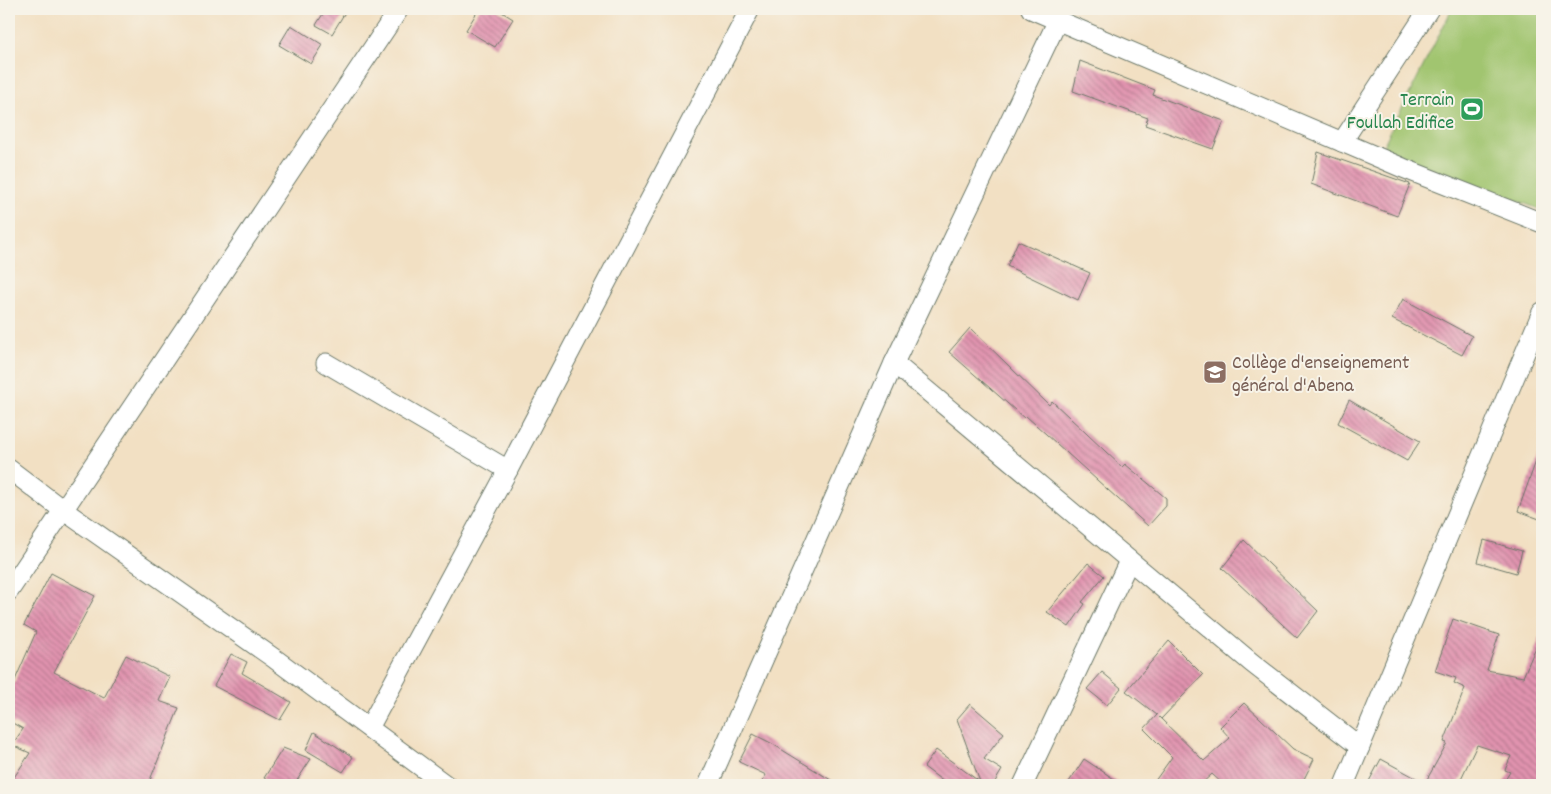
<svg xmlns="http://www.w3.org/2000/svg" width="1551" height="794" viewBox="0 0 1551 794" font-family="Dekko,sans-serif">
	<style>
		.garden { fill: #a1c56f; stroke: #608152 }
		.building { fill: url(#building-back-hatch) }
		.lines { fill: none; stroke-linecap: round; stroke-linejoin: round }
		.street-casing { stroke: #697666; stroke-width: 21 }
		.street { stroke: #fff; stroke-width: 19 }
		.labels { text-anchor: middle; stroke-width: 4; stroke-linejoin: round; paint-order: stroke }
		.leisure-label { font-size: 20px; fill: #27864d; stroke: #f7f3e8; text-anchor: end }
		.education-label { font-size: 20px; fill: #785e54; stroke: #f7f3e8; text-anchor: start }
	</style>
	<defs>
		<pattern id="building-back-hatch" width="6" height="6" patternUnits="userSpaceOnUse" patternTransform="scale(1.25)"><rect width="6" height="6" fill="#e193af"/><path d="M-1 5l2 2M0 0l6 6M5-1l2 2" fill="none" stroke="#b6798f"/></pattern>
	</defs>
	<rect width="100%" height="100%" fill="#f7f3e8"/>
	<filter id="ink" filterUnits="userSpaceOnUse"><feTurbulence type="fractalNoise" baseFrequency=".02" numOctaves="2"/><feDisplacementMap in="SourceGraphic" scale="10" xChannelSelector="R" yChannelSelector="G"/><feConvolveMatrix kernelMatrix="1 2 1 2 8 2 1 2 1" color-interpolation-filters="sRGB"/></filter>
	<filter id="wash" filterUnits="userSpaceOnUse"><feTurbulence type="fractalNoise" baseFrequency=".0096" numOctaves="4" result="noise"/><feDisplacementMap in="SourceGraphic" scale="20" xChannelSelector="R" yChannelSelector="G"/><feGaussianBlur stdDeviation="1.12" result="paint"/><feColorMatrix in="noise" values="0 0 0 0 0 0 0 0 0 0 0 0 0 0 0 0 0 1.4 0 .05"/><feComposite in="paint" operator="in"/></filter>
	<g filter="url(#wash)">
		<rect width="100%" height="100%" fill="#f2e0c3"/>
		<!-- garden -->
		<path class="garden" d="M1452,9H1542V210L1381,150Z"/>
		<g id="blocks">
			<!-- building -->
			<g class="building">
				<path d="M326,9H347L332,34L316,25Z"/>
				<path d="M479,9H497L513,19L495,47L466,30Z"/>
				<path d="M291,25L323,45L311,64L279,45Z"/>
				<path d="M1080,61L1155,90L1153,95L1224,121L1213,149L1145,125L1148,118L1073,91Z"/>
				<path d="M1318,152L1410,184L1397,216L1311,184Z"/>
				<path d="M1018,241L1090,273L1078,300L1007,266Z"/>
				<path d="M1403,299L1472,336L1462,355L1392,319Z"/>
				<path d="M970,328L1049,405L1052,401L1122,467L1125,464L1166,498V506L1148,526L1026,416L1024,418L949,352Z"/>
				<path d="M1349,400L1420,441L1407,461L1338,423Z"/>
				<path d="M1540,450L1542,451V520L1518,511Z"/>
				<path d="M1244,540L1318,611L1297,638L1222,568Z"/>
				<path d="M1484,540L1522,551L1516,573L1478,562Z"/>
				<path d="M1088,563L1104,576L1082,602L1085,604L1069,627L1047,612Z"/>
				<path d="M51,573L95,596L54,672L104,698L126,655L170,677L159,701L179,708L148,785H9L30,753L12,745L23,729L9,721V694L36,632L24,625Z"/>
				<path d="M1453,619L1499,635L1487,670L1523,677L1542,633V785H1502L1510,772L1505,770L1511,756L1477,745L1458,785H1367L1381,759L1425,783L1447,743L1444,742L1465,688L1454,683L1456,678L1435,671Z"/>
				<path d="M1169,641L1203,675L1161,719L1159,717L1204,761L1230,738L1220,727L1244,703L1293,749L1314,759L1301,785H1224L1212,774L1200,785H1152L1172,757L1144,729L1157,715L1126,691Z"/>
				<path d="M231,654L247,662L242,673L291,702L280,720L214,686Z"/>
				<path d="M1102,672L1121,688L1107,705L1087,689Z"/>
				<path d="M970,704L1004,733L984,759L1002,770L993,785H948L924,767L936,750L980,782L957,719Z"/>
				<path d="M314,732L353,757L343,772L306,750Z"/>
				<path d="M753,734L771,743L839,785H760L766,775L739,762Z"/>
				<path d="M283,748L311,759L294,785H276L264,778Z"/>
				<path d="M1084,759L1123,785H1067Z"/>
			</g>
		</g>
	</g>
	<g filter="url(#ink)">
		<use href="#blocks" fill-opacity="0" stroke="#697666" stroke-width="1"/>
		<g class="lines">
			<!-- street casing -->
			<g class="street-casing">
				<g id="street">
					<path d="M1031,9L1403,168L1542,223"/>
					<path d="M1342,142L1429,9"/>
					<path d="M326,363L508,470"/>
					<path d="M894,363L1252,663L1360,747"/>
					<path d="M9,469L63,510L275,659L446,785"/>
					<path d="M9,591L399,9"/>
					<path d="M369,728L508,470L750,9"/>
					<path d="M708,785L894,363L1058,20"/>
					<path d="M1023,785L1129,561"/>
					<path d="M1344,785L1542,312"/>
				</g>
			</g>
			<!-- street -->
			<use href="#street" class="street"/>
		</g>
	</g>
	<!-- icons -->
	<defs>
		<g id="stadium-square" transform="scale(1.25)"><rect x="-9" y="-9" width="18" height="18" rx="4" fill="#2e9e5b" stroke="#f7f3e8"/><path d="M0-5a6.5 5 0 1 0 0 10a6.5 5 0 1 0 0-10ZM-3.5-1.8h7v3.6h-7Z" fill="#fff"/></g>
		<g id="school-square" transform="scale(1.25)"><rect x="-9" y="-9" width="18" height="18" rx="4" fill="#8d6e63" stroke="#f7f3e8"/><path d="M0-5L7-2L0 1L-7-2ZM-4 1L0 2.5L4 1V4Q0 6-4 4Z" fill="#fff"/></g>
	</defs>
	<g fill-rule="evenodd">
		<use href="#stadium-square" x="1472" y="109"/>
		<use href="#school-square" x="1215" y="372"/>
	</g>
	<g class="labels">
		<!-- leisure labels -->
		<g class="leisure-label">
			<text x="1454" y="105">Terrain<tspan x="1454" dy="23">Foullah Edifice</tspan></text>
		</g>
		<!-- education labels -->
		<g class="education-label">
			<text x="1232" y="368">Collège d'enseignement<tspan x="1232" dy="23">général d'Abena</tspan></text>
		</g>
	</g>
	<!-- margin -->
	<rect width="1551" height="794" fill="none" stroke="#f7f3e8" stroke-width="30"/>
</svg>
